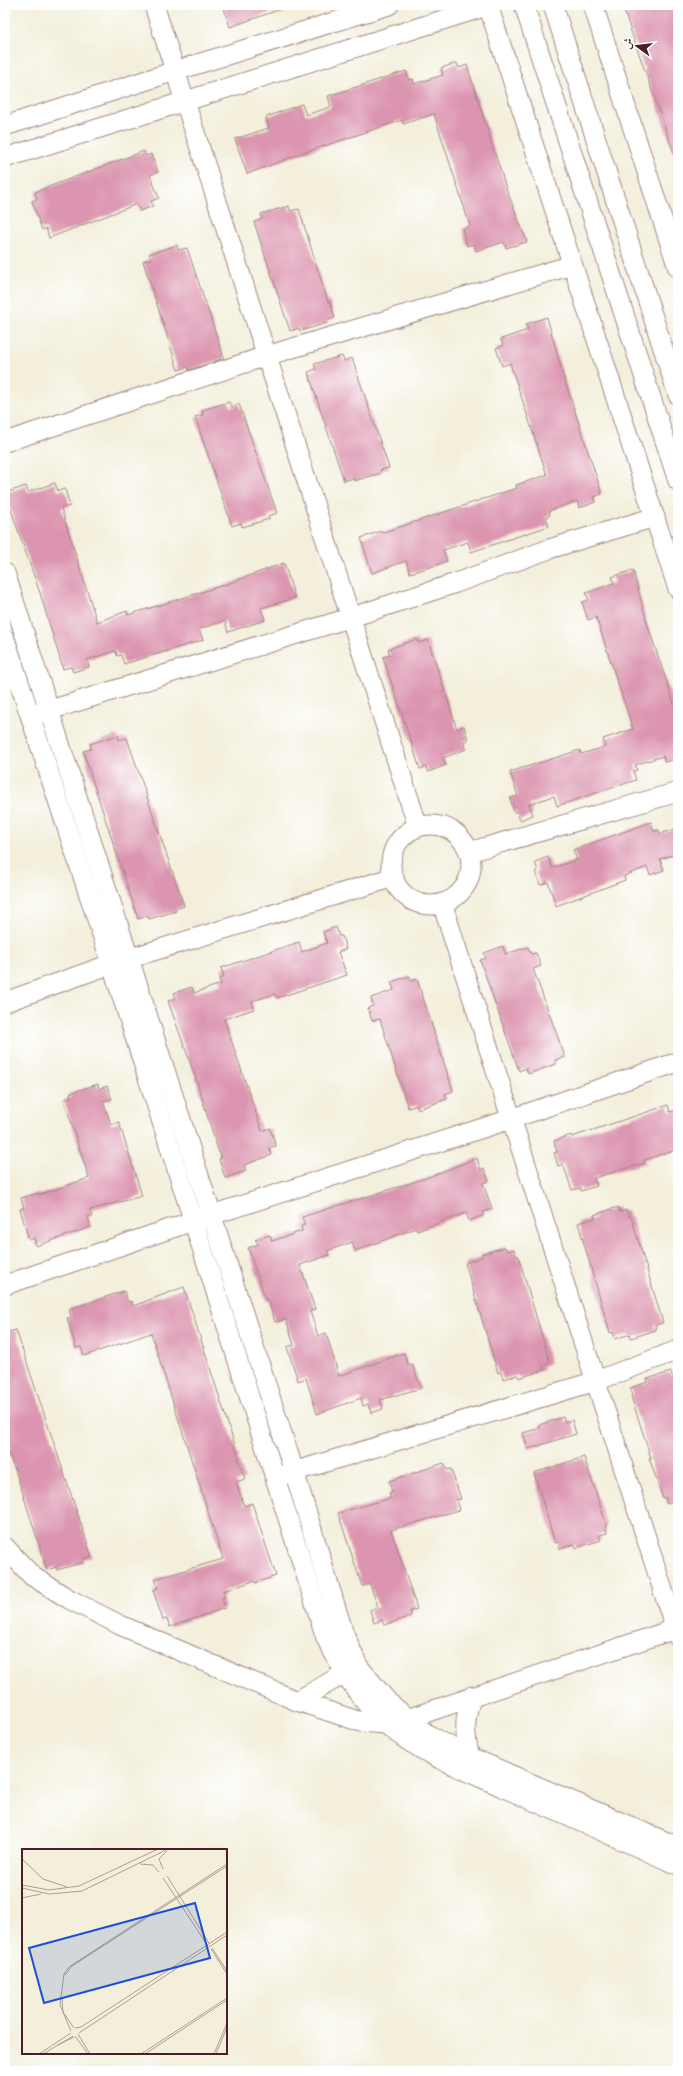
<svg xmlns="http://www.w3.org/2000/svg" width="683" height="2076" viewBox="0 0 683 2076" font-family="'IM FELL French Canon',Amiri,serif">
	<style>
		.building { fill: #dc95b0 }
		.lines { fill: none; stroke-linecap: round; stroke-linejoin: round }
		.minor-casing { stroke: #9e8783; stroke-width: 21 }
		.minor { stroke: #fff; stroke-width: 19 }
		.inset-road { fill: none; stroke: #af9c95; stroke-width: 1 }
		.view { fill: #1d4ed8; fill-opacity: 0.15; stroke: #1d4ed8; stroke-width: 2 }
		.inset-edge { fill: none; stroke: #4a1f2b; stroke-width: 2 }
	</style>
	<rect width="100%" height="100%" fill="#fff"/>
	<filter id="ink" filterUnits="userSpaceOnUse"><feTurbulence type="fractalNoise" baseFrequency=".025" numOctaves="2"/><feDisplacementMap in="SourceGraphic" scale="8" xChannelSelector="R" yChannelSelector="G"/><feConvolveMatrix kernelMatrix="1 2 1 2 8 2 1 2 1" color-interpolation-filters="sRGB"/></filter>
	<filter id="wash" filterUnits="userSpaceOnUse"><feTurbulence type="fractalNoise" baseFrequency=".012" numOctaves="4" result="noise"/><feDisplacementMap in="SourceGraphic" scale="16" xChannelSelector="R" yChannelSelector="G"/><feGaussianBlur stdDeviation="0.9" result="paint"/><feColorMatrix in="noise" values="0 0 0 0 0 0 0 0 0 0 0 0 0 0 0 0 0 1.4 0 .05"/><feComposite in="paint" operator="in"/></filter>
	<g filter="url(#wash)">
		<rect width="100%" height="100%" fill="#f3efdb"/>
		<g id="blocks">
			<!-- building -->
			<g class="building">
				<path d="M223,5H284V8L230,27Z"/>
				<path d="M631,5H678V159H676L624,11L632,8Z"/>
				<path d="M457,63L459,68L467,65L506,188L527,242L506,248L504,242L476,251L474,244L467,246L462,229L470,226L434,114L403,124L402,120L303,153L247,174L235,139L269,128L266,117L302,104L306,115L331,107L328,96L406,71L409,80L413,79L414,84L443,75L441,68Z"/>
				<path d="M144,151L146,156L151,154L158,172L150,175L159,198L151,201L153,206L140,211L137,204L49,238L46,228L42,230L32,201L37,199L35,192Z"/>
				<path d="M289,206L290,211L299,209L328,302H330L335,318L326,321L327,323L300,331L299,328L290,331L254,222L262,219L261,214Z"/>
				<path d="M177,245L178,250L187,248L224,358L189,370L188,367L178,370L143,261L151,259L149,254Z"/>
				<path d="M547,317L562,372L602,494L594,497L596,502L579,508L577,501L549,511L550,515L546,517L549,526L471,552L468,542L443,550L447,561L434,566L410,573L406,561L372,573L361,538L381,531V533L517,488L516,485L547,475L510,363L502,366L496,348L503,346L501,339L528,330L526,324Z"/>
				<path d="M342,356L344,361L352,358L389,468L380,470L381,473L354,481L353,478L344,481L308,372L316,369L314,364Z"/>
				<path d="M229,402L231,407L239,404L277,513L268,516L269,519L242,527L241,523L232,526L195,417L203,415L202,410Z"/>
				<path d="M55,483L58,491L65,489L70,506L61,508L97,622L127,611L128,615L227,584L284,563L295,598L261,608L265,620L228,632L225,621L199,629L203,640L124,664L121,655L117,656L116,651L87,660L89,667L73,672L71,667L63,669L40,593L5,493L26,486L28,492Z"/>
				<path d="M633,570L648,626L678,716V758L665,762L663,756L635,765L637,770L633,771L636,780L557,806L554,796L529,804L533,815L520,820L516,811L514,812L510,798L518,796L510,772L580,750L581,754L605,747L603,739L633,729L596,617L588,620L582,602L589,600L586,593L614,583L612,577Z"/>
				<path d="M417,639L418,643L428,640L457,729L464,726L468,740L463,742L466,749L443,758L446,765L428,772L426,767L420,769L383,657L390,655L388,649Z"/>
				<path d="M118,735L119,740L127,738L184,906L175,909L176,911L149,919L148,916L138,919L83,751L91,749L90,744Z"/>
				<path d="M651,822L654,831L659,830L660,834L678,828V853L660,859L664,870L650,875L647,867L624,876L625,880L556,906L548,882L540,885L536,872L538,871L535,862L548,857L552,868L577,860L573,850Z"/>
				<path d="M336,927L339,936H342L346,949L338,952L347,975L277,998L275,994L252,1001L254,1009L224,1019L262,1131L270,1128L276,1146L269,1148L272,1155L244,1165L246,1171L225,1178L219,1159H221L195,1076L168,1001L176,998L174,993L192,987L194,993L221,984L219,979L224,977L221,968L299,942L302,952L327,943L323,932Z"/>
				<path d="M503,946L505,954L528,947L531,954L536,953L541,966L533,969L565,1057L555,1060L556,1064L528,1074L526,1068L519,1071L480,960L486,958L484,953Z"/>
				<path d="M410,976L411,981L417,979L453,1091L445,1094L447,1099L418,1109L417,1105L408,1108L380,1019L372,1021L368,1008L373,1006L371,998L394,990L391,982Z"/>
				<path d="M98,1084L99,1089L107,1086L112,1099L103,1101L111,1125L119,1122L142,1196L90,1210L92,1216L88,1217L91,1227L36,1246L34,1238L29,1240L20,1209L24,1208L21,1198L38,1193L39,1195L89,1178L64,1100L71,1097L70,1093Z"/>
				<path d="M668,1105L670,1112L678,1110V1149L644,1160L645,1163L594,1178L597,1186L581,1191V1188L572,1190L563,1164L558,1166L554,1153L557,1152L554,1141L571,1135L572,1137Z"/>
				<path d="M477,1158L481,1170L484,1168L489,1181L483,1183L492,1209L483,1212L484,1215L469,1221L466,1213L417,1231L416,1228L355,1251L352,1242L327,1251L329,1255L300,1265L315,1309L310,1311L318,1336L326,1333L339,1376L404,1353L408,1365L412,1364L421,1388L380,1400L383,1409L371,1413L368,1404L363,1406L361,1398L317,1414L306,1378L298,1381L287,1347L294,1345L286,1319L275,1322L268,1300L266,1301L248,1248L259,1244L255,1240L270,1235L272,1241L302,1231L301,1226L305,1225L302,1217L426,1178Z"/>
				<path d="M618,1207L620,1212L627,1210L629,1217L631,1216L663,1323L655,1325L656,1330L631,1338L630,1334L615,1339L613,1332L610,1333L578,1223L595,1218L594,1215Z"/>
				<path d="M505,1247L507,1251L514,1249L516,1256L518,1255L550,1363L543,1366L544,1370L519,1378L518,1375L503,1379L501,1372L498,1373L465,1263L482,1257L481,1254Z"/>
				<path d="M184,1287L239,1458L238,1459L245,1479L236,1482L244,1506L252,1503L276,1576L255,1583L254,1581L223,1591L225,1597L222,1598L225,1608L170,1627L167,1619L163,1620L153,1590L158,1588L155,1579L223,1559L151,1333L84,1356L81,1347L76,1348L67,1318L71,1317L69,1309L124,1291L128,1302L131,1301L133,1306Z"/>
				<path d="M16,1330L92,1557L83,1559L84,1562L57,1570L56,1567L47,1570L17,1475L5,1444V1333Z"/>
				<path d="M671,1372L672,1376L678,1375V1500L667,1504L665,1497L663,1498L649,1458H651L631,1396L633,1395L630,1388L648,1382L647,1379Z"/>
				<path d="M563,1417L565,1422L572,1420L576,1434L528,1449L523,1433L540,1428L539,1425Z"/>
				<path d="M584,1457L607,1526H605L607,1533L599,1535L601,1540L576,1548L575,1544L560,1549L558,1542L555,1543L534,1473Z"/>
				<path d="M444,1463L447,1470L451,1469L461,1499L456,1500L459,1510L391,1530L417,1609L410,1611L411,1616L384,1625L382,1620L374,1623L370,1610L378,1607L370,1584L362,1586L338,1513L391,1498L389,1493L392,1492L389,1481Z"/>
			</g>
		</g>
	</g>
	<g filter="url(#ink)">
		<use href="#blocks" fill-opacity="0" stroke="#9e8783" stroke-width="1"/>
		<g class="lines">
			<!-- minor casing -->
			<g class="minor-casing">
				<g id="minor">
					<path d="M154,5L418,827"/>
					<path d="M488,5L678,589"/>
					<path d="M524,5L678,481"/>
					<path d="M553,5L678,395"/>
					<path d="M593,5L678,268"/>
					<path d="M5,126L175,71L389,5"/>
					<path d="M5,158L490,5"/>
					<path d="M5,442L266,356L572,265"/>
					<path d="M5,573L294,1471L343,1631L358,1666L388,1702L427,1734L470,1757L678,1847"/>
					<path d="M5,639L113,968L326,1638C343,1670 359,1701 387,1725C422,1755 467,1771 509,1790C565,1815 622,1840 678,1865"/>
					<path d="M37,714L349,618L456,583L549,549L655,517"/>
					<circle cx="431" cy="865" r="40"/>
					<path d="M469,852L678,792"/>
					<path d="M442,903L678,1637"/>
					<path d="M5,1002L111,964L394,877"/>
					<path d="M5,1285L193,1221L511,1119L678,1062"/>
					<path d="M283,1475L596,1381L678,1350"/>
					<path d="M5,1547L32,1576L69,1599L120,1625L297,1701L361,1722L385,1724L407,1719L678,1628"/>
					<path d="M297,1701L356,1667"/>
					<path d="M470,1757C464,1735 464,1717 472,1696"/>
				</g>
			</g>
			<!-- minor -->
			<use href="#minor" class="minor"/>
		</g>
	</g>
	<!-- overview -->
	<g transform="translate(22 1849)">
		<rect width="205" height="205" fill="#f3efdb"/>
		<path class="inset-road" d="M0,10L21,30L45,38M118,15L131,16L137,23M141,20L137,10L145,2M145,27L187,94M141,29L186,97M0,36L27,41L57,37L136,0M0,39L27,45L60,42L146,0M0,49L19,45M190,99L205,122M189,100L205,125M43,126L50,117L205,17M40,150L41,163L52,179M53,179L59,178L205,83M49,182L38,156L42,125L47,118L205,15M57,184L205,86M56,185L68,205M53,187L66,205M36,196L52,188M17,205L49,184M21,205L51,187M119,205L205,149M123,205L205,151M192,205L205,174M194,205L205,178"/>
		<path class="view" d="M173,54L188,109L22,154L7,99Z"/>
		<rect width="205" height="205" class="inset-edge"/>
	</g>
	<!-- margin -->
	<rect width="683" height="2076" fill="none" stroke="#fff" stroke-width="20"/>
	<!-- north arrow -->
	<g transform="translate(637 46) rotate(285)" stroke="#ffffff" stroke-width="3" paint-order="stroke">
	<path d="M0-3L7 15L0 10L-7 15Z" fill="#4a1f2b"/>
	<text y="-6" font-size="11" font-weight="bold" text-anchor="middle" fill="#4a1f2b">ش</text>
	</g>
</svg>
